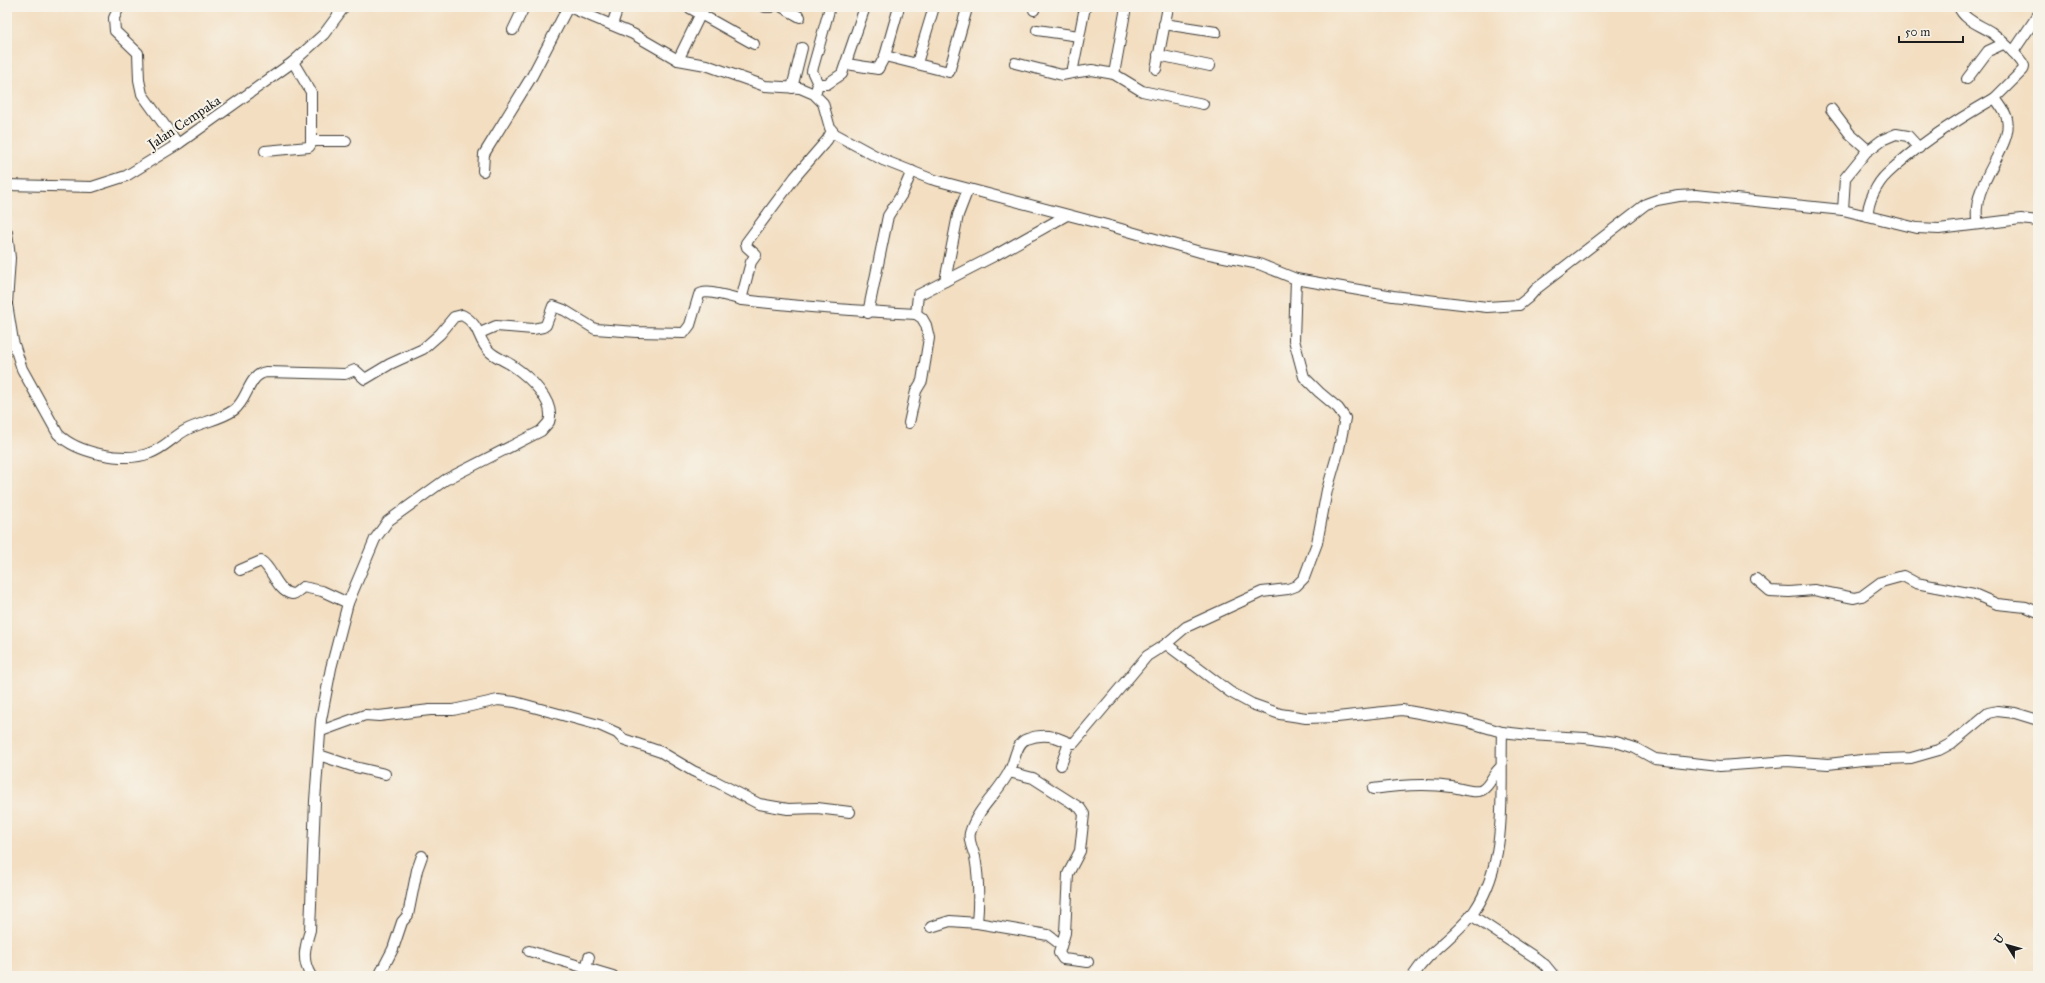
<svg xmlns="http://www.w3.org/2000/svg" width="2045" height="983" viewBox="0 0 2045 983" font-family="'IM FELL Great Primer',serif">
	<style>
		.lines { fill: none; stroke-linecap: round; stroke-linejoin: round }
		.minor-casing { stroke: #3c3935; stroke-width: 12 }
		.minor { stroke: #fff; stroke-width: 10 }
		.labels { text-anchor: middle; stroke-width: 4; stroke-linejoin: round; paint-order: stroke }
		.street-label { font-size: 14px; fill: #1c1c1c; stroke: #f7f3e8 }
	</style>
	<rect width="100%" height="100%" fill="#f7f3e8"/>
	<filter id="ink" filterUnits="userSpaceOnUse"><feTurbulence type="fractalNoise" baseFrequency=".025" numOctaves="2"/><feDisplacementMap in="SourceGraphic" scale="8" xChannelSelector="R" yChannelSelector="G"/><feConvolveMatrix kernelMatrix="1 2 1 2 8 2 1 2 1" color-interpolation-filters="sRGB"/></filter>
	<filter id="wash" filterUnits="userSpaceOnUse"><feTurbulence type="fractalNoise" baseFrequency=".012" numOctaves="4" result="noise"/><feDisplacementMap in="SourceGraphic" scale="16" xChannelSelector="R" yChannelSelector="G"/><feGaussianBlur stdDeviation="0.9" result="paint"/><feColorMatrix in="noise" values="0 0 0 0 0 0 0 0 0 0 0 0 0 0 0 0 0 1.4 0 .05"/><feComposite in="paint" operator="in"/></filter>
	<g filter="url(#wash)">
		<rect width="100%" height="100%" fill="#f3dec1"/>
	</g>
	<g filter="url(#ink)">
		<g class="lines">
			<!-- minor casing -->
			<g class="minor-casing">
				<g id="minor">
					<path d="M119,7L114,18L115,31L138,53L139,80L142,94L178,144"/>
					<path d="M569,7L633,34L678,60L706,65L765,86L800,88L814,94L823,103L830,128L835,134L883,160L931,179L1114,227L1200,252L1259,264L1296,279L1393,296L1487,307L1519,305L1529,297L1536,289L1646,204L1657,200L1679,196L1696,195L1843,210L1917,228L1939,229L2021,219L2038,221"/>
					<path d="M688,7L754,44"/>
					<path d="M765,7H771"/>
					<path d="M782,7L800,17"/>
					<path d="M1959,7C1964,20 1980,25 1991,32C1998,37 2021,58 2024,66L2023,70L1995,98C1999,104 2006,112 2007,119C2014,147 1968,186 1978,224"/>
					<path d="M1034,10L1035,7"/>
					<path d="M1164,24L1216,32"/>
					<path d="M612,25L618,7"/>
					<path d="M513,30L524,7"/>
					<path d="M1037,30L1079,36"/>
					<path d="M2013,52L2038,15"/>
					<path d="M1158,55L1210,66"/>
					<path d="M885,56L949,72L966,12"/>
					<path d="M678,60L704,7"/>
					<path d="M917,63L934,7"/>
					<path d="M1015,63L1062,75L1072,73L1085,7"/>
					<path d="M847,64L878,69L885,56L899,7"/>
					<path d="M1156,69L1168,7"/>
					<path d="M1072,73L1092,70L1114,74L1142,91L1203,104"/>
					<path d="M1114,74L1126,7"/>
					<path d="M1967,79L1988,51L2003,44"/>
					<path d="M818,84H827L842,74L865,7"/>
					<path d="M792,88L802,48"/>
					<path d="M816,91L818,84L812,71L830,7"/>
					<path d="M1831,109L1850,134L1868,150"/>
					<path d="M312,141H346"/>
					<path d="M265,151L309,147L311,144V92L293,62"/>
					<path d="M483,171L484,154L532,76L568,7"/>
					<path d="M7,185L92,187L126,176L178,144L293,62L324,34L344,7"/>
					<path d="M1843,210L1845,178L1866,152L1882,140L1896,134L1908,136L1919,148"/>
					<path d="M1868,216C1867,203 1877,183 1887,174C1916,146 1960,118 1995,98"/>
					<path d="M7,232L10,258L7,304L13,341L22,369L58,434C77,453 124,463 150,453C164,448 173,437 186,430C201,422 220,420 234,410C248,400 248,375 266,372L345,374L355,370L365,379L390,364L423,349L440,334L454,317L462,315C481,325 477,339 489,351C496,358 505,360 513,366C528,376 556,401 549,422L541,431L445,480L388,521L375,539L348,603L331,668L321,720L315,801L310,930C305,947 301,960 311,976"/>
					<path d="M945,281L958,215L968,189"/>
					<path d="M741,300L751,262L756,255L747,247L746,243L795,177L827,140L832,131"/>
					<path d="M868,313L888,216L902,194L912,171"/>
					<path d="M480,333L496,326L533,329L543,327L546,325L553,306L564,310L595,329L637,332L684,333L690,325L699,295C705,288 733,298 743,300C800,307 858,311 916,314L918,295L994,256L1067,215"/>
					<path d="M909,423L916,391L922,381L929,338L926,325L922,318L916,314"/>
					<path d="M240,570L261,561C272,567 277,592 292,594C296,594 300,589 303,587L322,591L348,603"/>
					<path d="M1756,579L1770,591L1789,592L1814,590L1854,598L1862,596L1881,582L1903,576L1916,583L1974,594L1997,604L2026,607L2038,612"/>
					<path d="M1166,644L1230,692L1252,704L1280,714L1306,718L1337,717L1402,710L1464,721L1502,732L1529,735L1585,738L1616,742L1635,748L1655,759L1720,766L1787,761L1828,764L1862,760L1911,758L1939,750L1952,743L1988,713L1997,711L2015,713L2038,720"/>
					<path d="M321,731L365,715L379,716L430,710H453L498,700L515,702L599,725L617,733L623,739L661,752L693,771L715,781L759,804L788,809L817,808L850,812"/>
					<path d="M319,755L355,767L385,774"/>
					<path d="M1061,765L1069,743"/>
					<path d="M1009,772L1033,778L1080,808L1084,814L1080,851L1068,874L1065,933L1059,953L1063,959L1088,962"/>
					<path d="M1373,789C1400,785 1425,783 1452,787C1460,788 1475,794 1482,790C1491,785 1492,774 1501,767"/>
					<path d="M1471,915L1536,958L1545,965L1554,976"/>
					<path d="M977,923C979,901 979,879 975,857C973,849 968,841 970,833C977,808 999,793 1010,770C1015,761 1016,742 1027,739C1035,736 1045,735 1054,737C1061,738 1067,744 1074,743L1147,656L1166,644L1186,627L1262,592L1288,589L1296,586L1304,578L1317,543L1327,490L1339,449L1345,418L1338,408L1319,392L1304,377L1294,340L1296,279"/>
					<path d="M931,927L950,921L977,923L1048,935L1060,944"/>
					<path d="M529,951L613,976"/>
					<path d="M379,976L393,949L402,922L408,915L417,870L422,856"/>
					<path d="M584,976L589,957"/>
					<path d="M1413,976C1430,949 1459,934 1475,910C1509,860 1500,788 1502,732"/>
				</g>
			</g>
			<!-- minor -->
			<use href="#minor" class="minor"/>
		</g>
	</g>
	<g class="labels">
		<!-- street labels -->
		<g class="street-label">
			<text transform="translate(184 122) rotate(-34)" y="5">Jalan Cempaka</text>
		</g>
	</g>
	<!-- margin -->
	<rect width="2045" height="983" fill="none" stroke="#f7f3e8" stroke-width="24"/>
	<!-- north arrow -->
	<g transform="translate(2007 945) rotate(307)" stroke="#f7f3e8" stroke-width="3" paint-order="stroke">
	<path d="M0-3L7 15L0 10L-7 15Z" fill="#1c1c1c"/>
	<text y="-6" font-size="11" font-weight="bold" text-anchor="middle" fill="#1c1c1c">U</text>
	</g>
	<!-- scale -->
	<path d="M1899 36v6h64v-6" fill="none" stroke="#1c1c1c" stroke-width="2"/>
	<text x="1905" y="36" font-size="12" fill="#1c1c1c" stroke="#f7f3e8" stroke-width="3" paint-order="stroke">50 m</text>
</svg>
